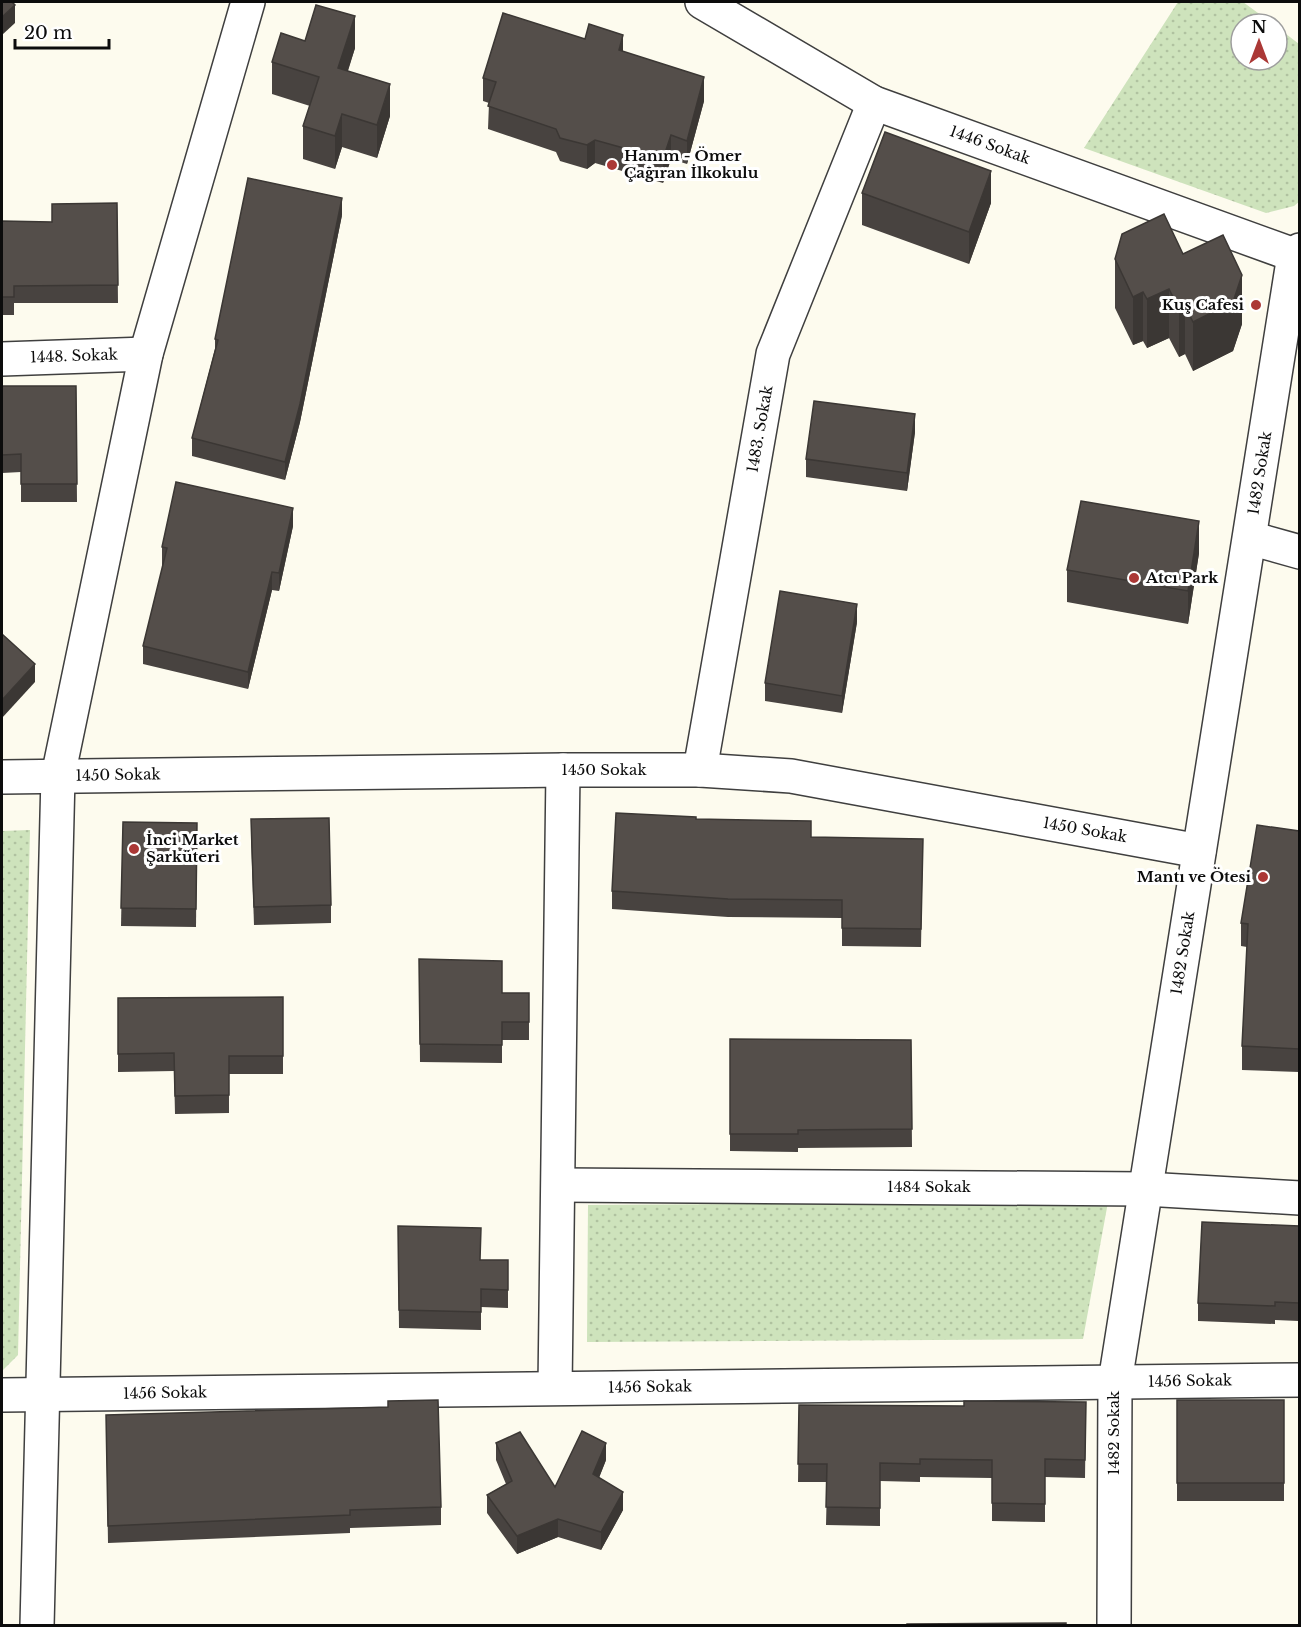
<svg xmlns="http://www.w3.org/2000/svg" width="1301" height="1627" viewBox="0 0 1301 1627" font-family="'Libre Baskerville',serif">
	<style>
		.park { fill: url(#park-dots) }
		.lines { fill: none; stroke-linecap: round; stroke-linejoin: round }
		.minor-casing { stroke: #3f3f3f; stroke-width: 36 }
		.minor { stroke: #fff; stroke-width: 33 }
		.wall { fill: #484340 }
		.shaded-wall { fill: #3b3734 }
		.building { fill: #544e4a; stroke: #3b3734; stroke-width: 1.5 }
		.poi-dot { fill: #ab3836; stroke: #fff; stroke-width: 2 }
		.labels { text-anchor: middle; stroke-width: 6; stroke-linejoin: round; paint-order: stroke }
		.street-label { font-size: 15px; fill: #0c0c0c; stroke: #fff }
		.poi-label { font-size: 15px; font-weight: bold; fill: #0c0c0c; stroke: #fff; text-anchor: start }
	</style>
	<defs>
		<pattern id="park-dots" width="8" height="8" patternUnits="userSpaceOnUse" patternTransform="scale(1.5)"><rect width="8" height="8" fill="#cee3bc"/><path d="M2 2h.1M6 6h.1" fill="none" stroke="#b0c2a0" stroke-width="1.8" stroke-linecap="round"/></pattern>
	</defs>
	<rect width="100%" height="100%" fill="#fdfbee"/>
	<!-- park -->
	<g class="park">
		<path d="M1178,2H1243L1273,24H1241V60H1277V27L1299,44L1300,201L1294,206L1266,213L1084,148Z"/>
		<path d="M30,830L18,1355L2,1371V831Z"/>
		<path d="M1108,1202L1083,1339L587,1342L588,1205Z"/>
	</g>
	<g class="lines">
		<!-- minor casing -->
		<g class="minor-casing">
			<g id="minor">
				<path d="M702,2L874,103L1294,255"/>
				<path d="M2,359L146,354"/>
				<path d="M1250,538L1300,552"/>
				<path d="M700,770L773,354L874,103"/>
				<path d="M2,777L563,770H700L791,776L1199,851"/>
				<path d="M559,1185L1145,1189L1300,1198"/>
				<path d="M555,1388L563,770"/>
				<path d="M2,1395L1300,1380"/>
				<path d="M37,1626L58,776L146,354L248,2"/>
				<path d="M1114,1626L1115,1382L1294,255L1300,250"/>
			</g>
		</g>
		<!-- minor -->
		<use href="#minor" class="minor"/>
	</g>
	<!-- wall -->
	<g class="wall">
		<path d="M305,41L355,48L348,71L390,116L377,158L342,147L335,169L303,159V126L310,106L272,94V62Z"/>
		<path d="M623,52L704,101L687,164L671,159L663,183L595,163L587,169L560,161L556,152L488,129L489,103L483,101V78Z"/>
		<path d="M862,193L991,203L969,264L862,225Z"/>
		<path d="M117,203L118,303H14V315H2V221L52,222Z"/>
		<path d="M342,215L300,422L285,480L192,456V438L215,349V339Z"/>
		<path d="M1183,254L1242,324L1233,351L1193,371L1185,354L1179,357L1169,338L1147,348L1143,341L1133,345L1115,308V259Z"/>
		<path d="M2,386H76L77,502H21V472L2,473Z"/>
		<path d="M915,432L907,491L806,477V459Z"/>
		<path d="M293,526L279,591L272,590L248,689L143,664V646L163,565H162V547Z"/>
		<path d="M1199,553L1188,624L1067,602V570Z"/>
		<path d="M857,622L842,713L765,701V683Z"/>
		<path d="M696,819L811,837L923,839L921,947L842,946V918L728,917L612,909V891Z"/>
		<path d="M123,822L197,823L196,927L121,926Z"/>
		<path d="M1299,831V1072L1242,1070V1046L1247,947L1241,946V923Z"/>
		<path d="M251,837L331,905V923L254,925Z"/>
		<path d="M419,959L502,993H529V1040H502V1063L420,1062Z"/>
		<path d="M283,997V1074H229V1113L175,1114L174,1071L118,1072V998Z"/>
		<path d="M730,1039L911,1040L912,1147L798,1148V1152L730,1151Z"/>
		<path d="M398,1226L481,1260H508V1308L481,1307V1330L399,1328Z"/>
		<path d="M1299,1226V1321L1275,1320V1324L1198,1321V1303Z"/>
		<rect x="1177" y="1400" width="107" height="101"/>
		<path d="M1086,1402L1085,1478L1045,1477V1522L992,1521V1478L920,1477V1482L880,1481V1526L826,1525L827,1482H798L799,1405L964,1406Z"/>
		<path d="M106,1415L441,1507V1525L350,1528V1533L108,1543Z"/>
		<path d="M496,1443L555,1487L606,1460L599,1478L623,1510L601,1550L558,1537L517,1554L487,1513V1495L506,1484L496,1460Z"/>
	</g>
	<!-- shaded-wall -->
	<g class="shaded-wall">
		<path d="M15,5V23L2,35V17Z"/>
		<path d="M355,16V48L338,100V68Z"/>
		<path d="M623,35V58L619,50Z"/>
		<path d="M704,77V101L687,164V141Z"/>
		<path d="M390,84V116L377,158V125Z"/>
		<path d="M342,114V147L335,169V136Z"/>
		<path d="M671,135V159L663,183V159Z"/>
		<path d="M595,140V163L587,169V145Z"/>
		<path d="M991,171V203L969,264V232Z"/>
		<path d="M342,198V215L300,422L285,480V462Z"/>
		<path d="M1242,275V324L1233,351L1193,371V322Z"/>
		<path d="M1169,289V338L1147,348V299Z"/>
		<path d="M1143,292V341L1133,345V297Z"/>
		<path d="M1185,306V354L1179,357V309Z"/>
		<path d="M915,414V432L907,491V473Z"/>
		<path d="M293,508V526L279,591V573Z"/>
		<path d="M1199,521V553L1188,624V591Z"/>
		<path d="M272,572V590L248,689V672Z"/>
		<path d="M857,604V622L842,713V696Z"/>
		<path d="M35,664V682L2,718V700Z"/>
		<path d="M606,1443V1460L593,1492V1474Z"/>
		<path d="M623,1492V1510L601,1550V1532Z"/>
		<path d="M558,1519V1537L517,1554V1536Z"/>
	</g>
	<!-- building -->
	<g class="building">
		<path d="M2,2H12L15,5L2,17Z"/>
		<path d="M316,5L355,16L338,68L390,84L377,125L342,114L335,136L303,126L319,77L272,62L281,33L305,41Z"/>
		<path d="M503,13L585,39L589,24L623,35L619,50L704,77L687,141L671,135L663,159L595,140L587,145L560,138L556,129L488,106L496,82L483,78Z"/>
		<path d="M885,132L991,171L969,232L862,193Z"/>
		<path d="M248,178L342,198L300,404L285,462L192,438L218,340L215,339Z"/>
		<path d="M117,203L118,285L14,286V297H2V221L52,222V204Z"/>
		<path d="M1164,214L1183,254L1223,235L1242,275L1233,302L1193,322L1185,306L1179,309L1169,289L1147,299L1143,292L1133,297L1115,259L1122,234Z"/>
		<path d="M2,386H76L77,484H21V454L2,455Z"/>
		<path d="M814,401L915,414L907,473L806,459Z"/>
		<path d="M176,482L293,508L279,573L272,572L248,672L143,646L167,548L162,547Z"/>
		<path d="M1081,501L1199,521L1188,591L1067,570Z"/>
		<path d="M780,591L857,604L842,696L765,683Z"/>
		<path d="M2,634L35,664L2,700Z"/>
		<path d="M616,813L696,817V819L811,821V837L923,839L921,929L842,928V900L728,899L612,891Z"/>
		<path d="M329,818L331,905L254,907L251,819Z"/>
		<path d="M123,822L197,823L196,909L121,908Z"/>
		<path d="M1257,825L1299,831V1049L1242,1046L1248,924L1241,923Z"/>
		<path d="M419,959L502,961V993H529V1022H502V1045L420,1044Z"/>
		<path d="M283,997V1056H229V1095L175,1096L174,1053L118,1054V998Z"/>
		<path d="M730,1039L911,1040L912,1129L798,1130V1134H730Z"/>
		<path d="M1202,1222L1299,1226V1303L1275,1302V1306L1198,1303Z"/>
		<path d="M398,1226L481,1228L480,1260H508V1290L481,1289V1312L399,1310Z"/>
		<path d="M438,1400L441,1507L350,1510V1515L108,1526L106,1415L388,1407V1401Z"/>
		<rect x="1177" y="1400" width="107" height="83"/>
		<path d="M964,1401L1086,1402L1085,1460L1045,1459V1504L992,1503V1460L920,1459V1464L880,1463V1508L826,1507L827,1464H798L799,1405L964,1406Z"/>
		<path d="M582,1431L606,1443L593,1474L623,1492L601,1532L558,1519L517,1536L487,1495L512,1481L496,1443L520,1432L555,1487Z"/>
		<path d="M1066,1623V1626H907V1624Z"/>
	</g>
	<!-- markers -->
	<g class="poi-dot">
		<circle cx="612" cy="165" r="6"/>
		<circle cx="1256" cy="305" r="6"/>
		<circle cx="1134" cy="578" r="6"/>
		<circle cx="134" cy="849" r="6"/>
		<circle cx="1263" cy="877" r="6"/>
	</g>
	<g class="labels">
		<!-- street labels -->
		<g class="street-label">
			<text transform="translate(990 145) rotate(20)" y="5">1446 Sokak</text>
			<text transform="translate(74 356) rotate(-2)" y="5">1448. Sokak</text>
			<text transform="translate(760 429) rotate(-80)" y="5">1483. Sokak</text>
			<text transform="translate(1260 473) rotate(-81)" y="5">1482 Sokak</text>
			<text x="604" y="775">1450 Sokak</text>
			<text transform="translate(118 775) rotate(-1)" y="5">1450 Sokak</text>
			<text transform="translate(1085 830) rotate(10)" y="5">1450 Sokak</text>
			<text transform="translate(1183 953) rotate(-81)" y="5">1482 Sokak</text>
			<text x="929" y="1192">1484 Sokak</text>
			<text transform="translate(1190 1381) rotate(-1)" y="5">1456 Sokak</text>
			<text transform="translate(650 1387) rotate(-1)" y="5">1456 Sokak</text>
			<text transform="translate(165 1393) rotate(-1)" y="5">1456 Sokak</text>
			<text transform="translate(1114 1433) rotate(-90)" y="5">1482 Sokak</text>
		</g>
		<!-- poi labels -->
		<g class="poi-label">
			<text x="624" y="161">Hanım - Ömer<tspan x="624" dy="17">Çağıran İlkokulu</tspan></text>
			<text x="1244" y="310" text-anchor="end">Kuş Cafesi</text>
			<text x="1146" y="583">Atcı Park</text>
			<text x="146" y="845">İnci Market<tspan x="146" dy="17">Şarküteri</tspan></text>
			<text x="1251" y="882" text-anchor="end">Mantı ve Ötesi</text>
		</g>
	</g>
	<!-- border -->
	<rect width="1301" height="1627" fill="none" stroke="#0c0c0c" stroke-width="6"/>
	<!-- north arrow -->
	<g transform="translate(1259 42)"><circle r="28" fill="#ffffff" stroke="#9e9e9e" stroke-width="1.5"/>
	<path d="M0-4.5L10 22L0 15L-10 22Z" fill="#ab3836"/>
	<text y="-9" font-size="16" font-weight="bold" text-anchor="middle" fill="#0c0c0c">N</text>
	</g>
	<!-- scale -->
	<path d="M15 39v9h94v-9" fill="none" stroke="#0c0c0c" stroke-width="3"/>
	<text x="24" y="39" font-size="18" fill="#0c0c0c" stroke="#ffffff" stroke-width="4.5" paint-order="stroke">20 m</text>
</svg>
